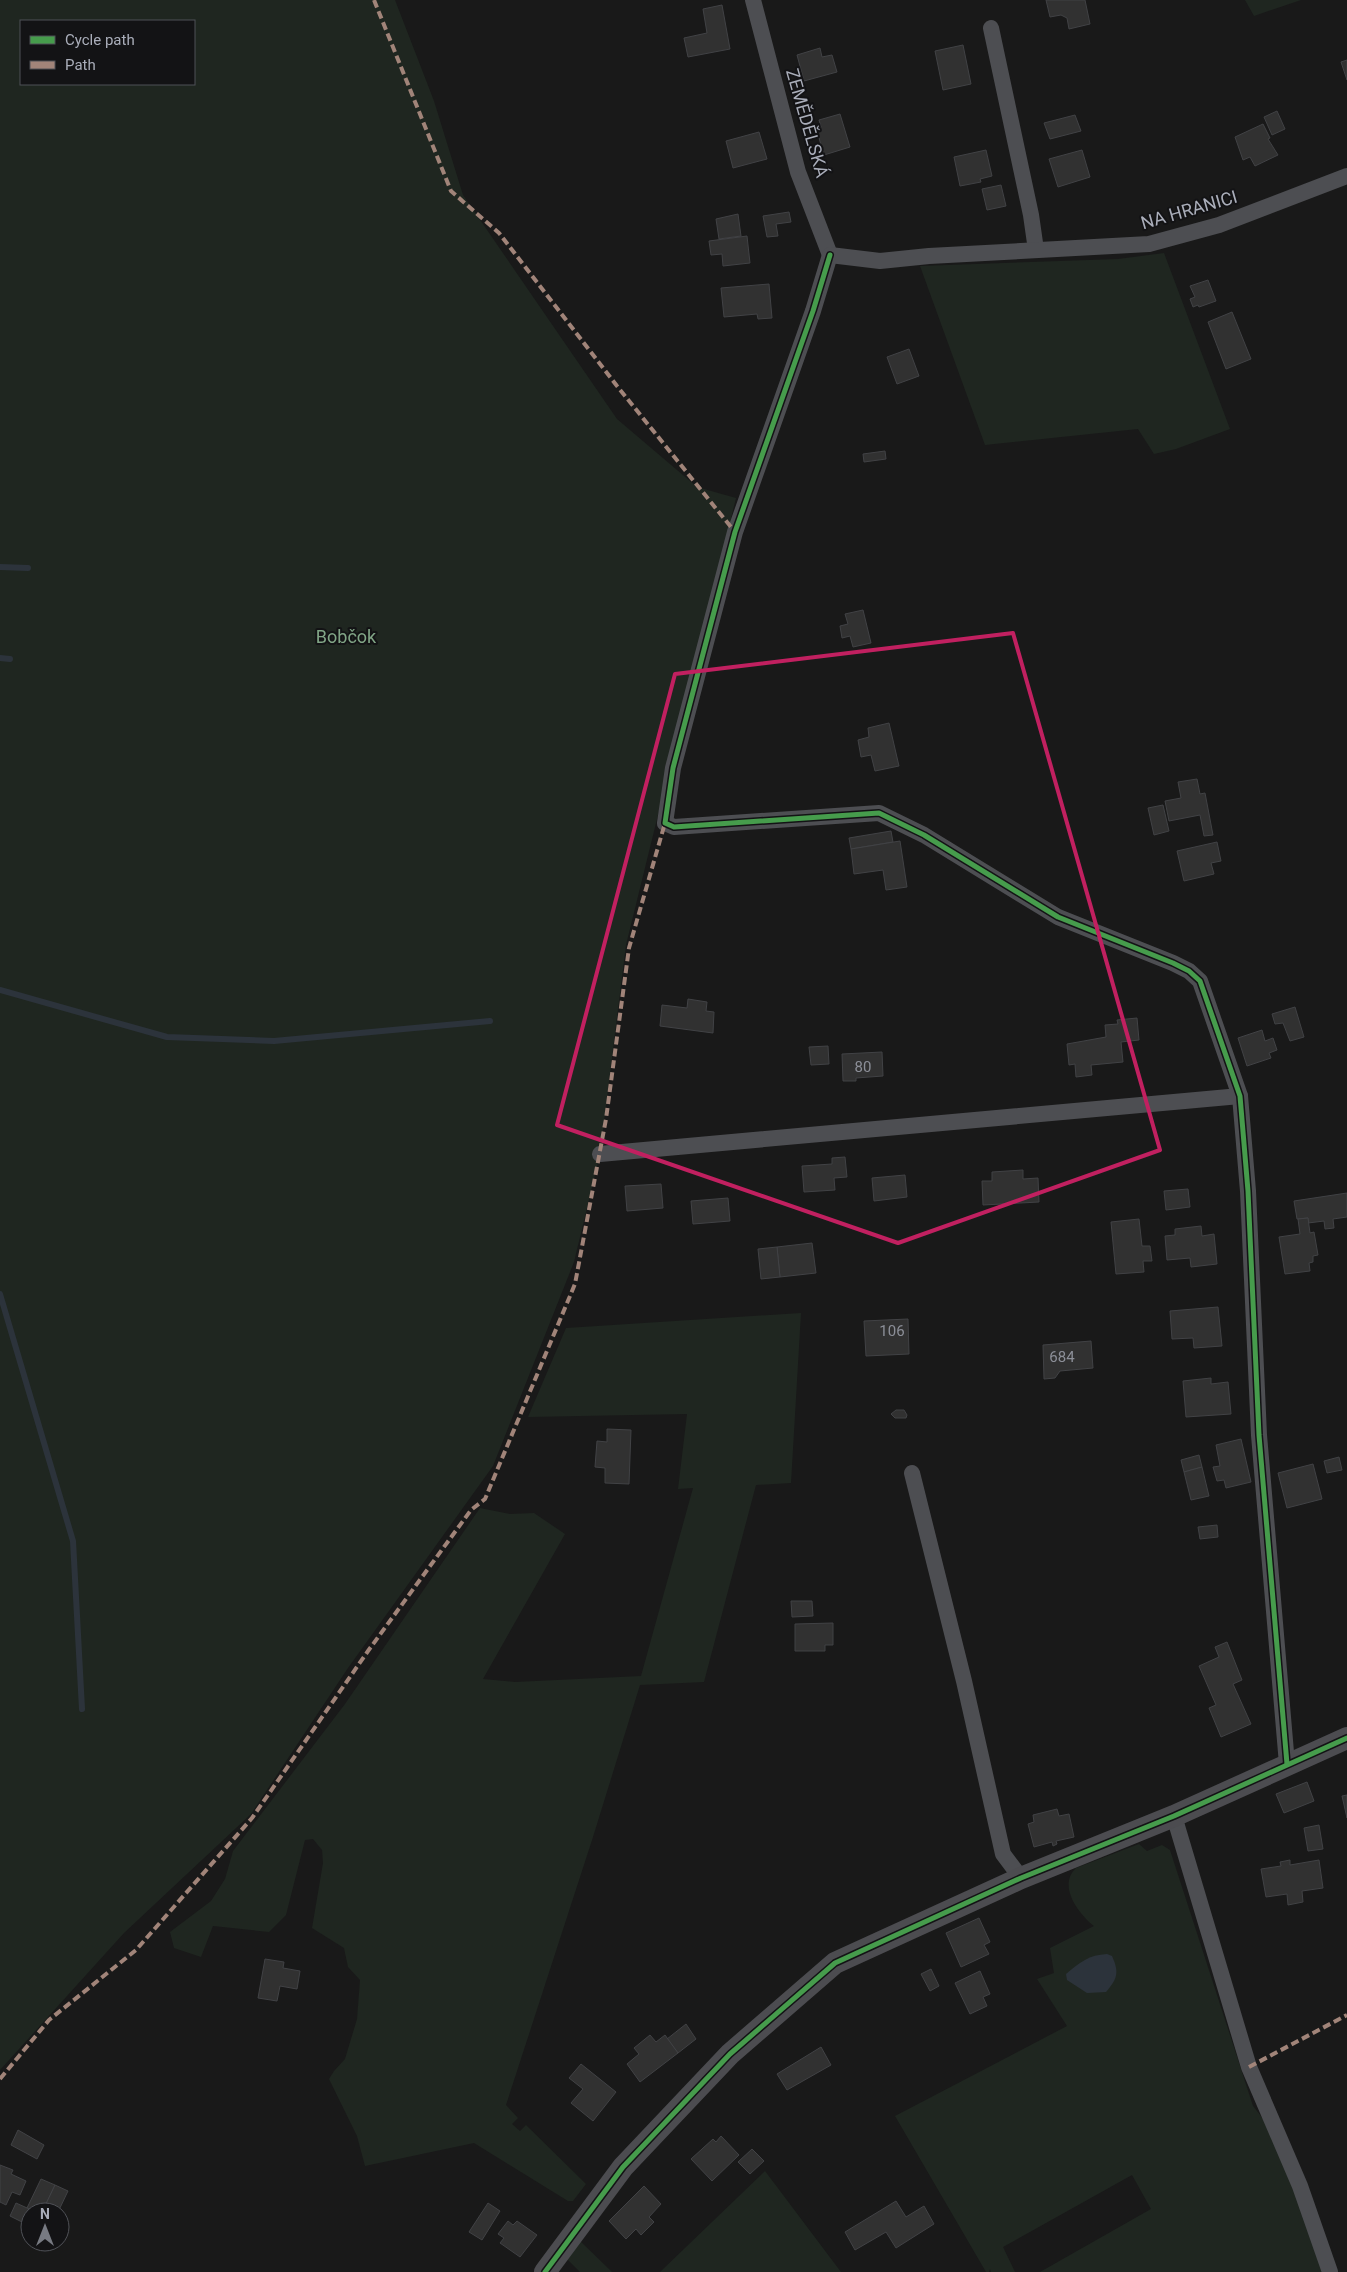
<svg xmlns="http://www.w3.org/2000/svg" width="1347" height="2272" viewBox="0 0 1347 2272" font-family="Roboto,sans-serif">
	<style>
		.green { fill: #1f2620; fill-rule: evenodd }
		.water { fill: #2c333b }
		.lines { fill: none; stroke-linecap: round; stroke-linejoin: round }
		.stream { stroke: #2c333b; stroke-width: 6 }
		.building { fill: #313131; stroke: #414245 }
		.street { stroke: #4d4e52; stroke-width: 16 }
		.secondary { stroke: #4c4c50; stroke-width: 22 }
		.quiet { stroke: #a18479; stroke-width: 4; stroke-dasharray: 8 4; stroke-linecap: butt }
		.cycleway-casing { stroke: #131315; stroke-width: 8 }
		.cycleway { stroke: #469c4c; stroke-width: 5 }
		.marked { fill: none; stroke: #c12060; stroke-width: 4; stroke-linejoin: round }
		.labels { text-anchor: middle; stroke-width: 4; stroke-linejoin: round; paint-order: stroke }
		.number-label { font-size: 15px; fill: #8c8f98 }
		.street-label { font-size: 18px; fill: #aaaeba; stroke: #131315 }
		.park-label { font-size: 18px; fill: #81a586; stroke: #131315 }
	</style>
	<rect width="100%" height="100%" fill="#191919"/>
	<!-- green -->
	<g class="green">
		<path d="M0,0H395L434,101L463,195L617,419L697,487L736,498L626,945L600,1154L574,1262L493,1466L348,1668L251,1814L124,1933L0,2070ZM21,21H194V84H21Z"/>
		<path d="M1245,0H1301L1254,16Z"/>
		<path d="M1164,253L1230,429L1176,449L1154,454L1138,429L985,445L920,266L1118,259Z"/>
		<path d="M801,1313L791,1483L756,1485L704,1682L640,1685L593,1837L506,2105L518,2118L512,2124L520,2131L526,2125L586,2184L573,2201H568L474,2143L365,2166L357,2136L329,2079L334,2071L345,2059L357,2019L360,1980L348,1967L344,1948L312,1928L323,1863L322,1850L313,1839L305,1840L286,1915L269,1932L213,1926L201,1957L174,1948L170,1932L211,1901L225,1879L233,1851L345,1704L480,1508L510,1514L534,1513L565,1534L483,1679L515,1682L641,1676L693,1488L678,1489L687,1414L528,1417L566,1328Z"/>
		<path d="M1139,1844L1147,1851L1162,1845L1170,1850L1253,2106L1264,2120L1335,2272H1040L1151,2209L1132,2175L1003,2247L1015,2272H991L990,2269L989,2272H986L895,2116L1067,2026L1037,1979L1054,1973L1050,1948L1094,1926C1079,1914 1057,1886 1076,1868Z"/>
		<path d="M765,2171L841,2272H660Z"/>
		<path d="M578,2239L612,2272H580L565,2257Z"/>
	</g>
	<!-- water -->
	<path class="water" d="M1107,1954L1112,1956C1119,1972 1118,1978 1106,1992L1087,1993L1067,1980L1066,1974C1080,1962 1089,1955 1107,1954Z"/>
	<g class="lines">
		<!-- stream -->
		<g class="stream">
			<path d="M0,567L28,568"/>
			<path d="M0,658L10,659"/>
			<path d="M0,990L167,1037L274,1041L490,1021"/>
			<path d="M0,1294L73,1541L82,1709"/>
		</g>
	</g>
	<!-- building -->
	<g class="building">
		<path d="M1046,0H1085L1090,24L1069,29L1067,18L1061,15L1050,17Z"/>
		<path d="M722,5L730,49L688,57L684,38L707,33L703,9Z"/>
		<path d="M963,45L971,84L943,90L935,51Z"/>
		<path d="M820,48L822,57L832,55L837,72L804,81L797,55Z"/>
		<path d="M1347,60V80L1341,62Z"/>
		<path d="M1277,111L1285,129L1272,135L1264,117Z"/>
		<path d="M840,114L850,147L824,155L816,128L821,127L819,120Z"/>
		<path d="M1075,115L1081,131L1050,139L1044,123Z"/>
		<path d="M1263,124L1270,138L1268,139L1278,155L1255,166L1250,157L1243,160L1235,137Z"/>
		<path d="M759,132L767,159L733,168L726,141Z"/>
		<path d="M986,150L992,176L980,179L981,182L960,186L954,157Z"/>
		<path d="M1082,150L1090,177L1058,187L1049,159Z"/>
		<path d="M1001,185L1006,206L987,210L982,189Z"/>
		<path d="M789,212L791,222L776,224L778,236L767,237L763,216Z"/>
		<path d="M738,214L741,236L719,239L716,219Z"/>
		<path d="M747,236L750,263L723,266L722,254L711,255L709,241Z"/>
		<path d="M1208,280L1216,301L1199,307L1198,305L1193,307L1190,299L1195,297L1190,286Z"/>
		<path d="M769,284L772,318L758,319L757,314L724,317L721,288Z"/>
		<path d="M1232,312L1251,359L1226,369L1208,322Z"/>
		<path d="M909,349L919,376L897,384L887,357Z"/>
		<path d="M885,451L886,459L864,462L863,454Z"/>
		<path d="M863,610L871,643L853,647L850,636L842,638L840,626L848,624L845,614Z"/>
		<path d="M889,723L899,766L875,771L871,755L861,757L858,740L869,737L868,728Z"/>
		<path d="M1197,779L1200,794L1205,793L1213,835L1204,836L1200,815L1169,821L1165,801L1181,798L1178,782Z"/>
		<path d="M1163,805L1169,831L1154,835L1148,808Z"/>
		<path d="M891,831L893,842L851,849L849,838Z"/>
		<path d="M900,841L907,887L886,890L883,870L854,874L851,849Z"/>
		<path d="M1217,842L1221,861L1211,863L1214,874L1184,881L1177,851Z"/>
		<path d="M688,999L707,1002L706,1011L714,1012L713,1033L660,1026L662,1005L687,1008Z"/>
		<path d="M1295,1007L1304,1037L1290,1041L1283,1023L1275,1024L1272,1014Z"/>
		<path d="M1137,1018L1139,1040L1121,1042L1123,1062L1091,1065L1092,1075L1076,1077L1075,1064L1069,1065L1067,1044L1106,1037L1105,1025L1118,1024L1117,1020Z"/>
		<path d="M1262,1030L1265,1041L1273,1038L1277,1050L1269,1053L1271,1058L1247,1066L1238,1038Z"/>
		<path d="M828,1046L829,1064L811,1065L809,1047Z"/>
		<path d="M882,1052L883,1076L856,1078V1081H843L842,1054Z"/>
		<path d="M845,1157L847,1177L834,1178L835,1190L804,1192L802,1166L832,1164V1158Z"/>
		<path d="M1023,1170V1179L1038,1178L1039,1202L983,1205L982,1181H992V1172Z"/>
		<path d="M905,1175L907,1197L874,1201L872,1178Z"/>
		<path d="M661,1184L663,1208L627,1211L625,1186Z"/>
		<path d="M1188,1189L1190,1207L1166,1210L1164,1191Z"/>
		<path d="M1347,1193V1217L1333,1219L1334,1228L1325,1229L1324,1221L1308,1223V1218L1297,1219L1294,1201Z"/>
		<path d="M728,1198L730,1221L693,1224L691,1201Z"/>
		<path d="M1308,1218L1310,1233L1314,1232L1318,1255L1313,1256V1262L1309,1263L1310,1271L1285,1274L1279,1237L1300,1234L1298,1219Z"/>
		<path d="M1139,1219L1142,1246H1150L1152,1261H1143L1144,1272L1116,1274L1111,1222Z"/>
		<path d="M1201,1226L1202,1236L1214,1234L1217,1264L1191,1267L1190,1258L1167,1260L1165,1236L1175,1235V1229Z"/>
		<path d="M812,1243L816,1273L780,1277L777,1247Z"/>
		<path d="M777,1247L780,1277L761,1279L758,1249Z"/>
		<path d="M1218,1307L1222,1346L1194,1348L1193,1338L1172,1339L1170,1311Z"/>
		<path d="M908,1319L909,1354L866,1356L864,1321Z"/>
		<path d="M1091,1341L1093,1368L1060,1371L1055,1378L1044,1379L1043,1345Z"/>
		<path d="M1211,1378V1384L1228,1382L1231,1414L1186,1417L1183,1381Z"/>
		<path d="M896,1410H904L907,1415L906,1418H895L891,1414Z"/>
		<path d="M607,1429L631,1430L629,1484L605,1483V1468L595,1467L597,1441L607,1442Z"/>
		<path d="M1241,1439L1251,1482L1226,1488L1224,1480L1217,1481L1213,1467L1220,1466L1216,1445Z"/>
		<path d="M1199,1455L1202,1467L1184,1472L1181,1460Z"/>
		<path d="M1339,1457L1342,1470L1327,1473L1324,1461Z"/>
		<path d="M1313,1464L1322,1499L1287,1508L1278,1473Z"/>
		<path d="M1202,1467L1209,1496L1191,1500L1184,1472Z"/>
		<path d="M1217,1525L1218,1537L1200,1539L1198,1527Z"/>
		<path d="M791,1601H812L813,1616L792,1617Z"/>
		<path d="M833,1623V1645H825V1651H795V1624Z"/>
		<path d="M1227,1642L1242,1680L1233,1684L1251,1724L1221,1737L1209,1708L1216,1705L1199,1666L1219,1657L1215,1647Z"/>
		<path d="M1307,1782L1314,1801L1284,1813L1276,1794Z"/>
		<path d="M1347,1795V1818L1342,1796Z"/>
		<path d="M1057,1809L1059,1816L1069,1814L1074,1837L1056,1841L1057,1844L1053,1846L1052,1842L1034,1847L1028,1824L1034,1822L1033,1815Z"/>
		<path d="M1319,1825L1323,1849L1308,1851L1304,1828Z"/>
		<path d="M1290,1860V1865L1319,1860L1323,1888L1302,1891L1303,1902L1288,1905L1287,1894L1266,1897L1261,1869L1281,1866L1280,1862Z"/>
		<path d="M979,1918L990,1942L984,1945L989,1954L961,1967L946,1933Z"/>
		<path d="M265,1959L284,1962L283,1968L300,1971L297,1989L280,1986L277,2001L258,1998Z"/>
		<path d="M931,1969L939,1986L930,1991L921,1974Z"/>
		<path d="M980,1971L990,1994L983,1997L987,2006L970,2014L955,1983Z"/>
		<path d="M686,2024L696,2039L678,2053L667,2039Z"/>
		<path d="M650,2035L656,2042L665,2035L678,2053L640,2082L627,2064L639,2054L634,2048Z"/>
		<path d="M821,2047L831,2065L787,2090L777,2074Z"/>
		<path d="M581,2064L616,2092L593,2121L571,2103L583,2089L569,2078Z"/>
		<path d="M18,2130L44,2145L37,2159L11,2145Z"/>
		<path d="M721,2136L739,2155L712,2181L691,2159L713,2139L716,2142Z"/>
		<path d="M752,2149L764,2161L750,2174L738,2162Z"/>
		<path d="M0,2165L13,2170L11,2174L26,2181L20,2195L12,2192L6,2205L0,2202Z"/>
		<path d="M41,2179L55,2185L42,2212H36L27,2208Z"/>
		<path d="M55,2185L68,2191L58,2212L45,2206Z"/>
		<path d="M644,2186L661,2204L649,2217L654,2222L641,2235L636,2229L626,2239L609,2221Z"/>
		<path d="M896,2201L906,2217L924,2206L934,2224L896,2248L886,2232L855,2250L845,2232Z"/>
		<path d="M16,2203L36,2212H30V2226L10,2216Z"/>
		<path d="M488,2203L500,2211L482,2240L469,2232Z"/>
		<path d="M508,2221L513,2225L517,2221L537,2235L520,2257L500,2243L504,2238L498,2234Z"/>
	</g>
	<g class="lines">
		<!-- street -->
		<g class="street">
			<path d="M753,0L798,172L830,255"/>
			<path d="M991,28L1031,215L1036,250"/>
			<path d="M830,255L813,311L735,532L673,768L665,823L674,827L879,813L924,835L1058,917L1173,963L1189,971L1200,981L1240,1096L1248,1191L1259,1435L1287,1764"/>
			<path d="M830,255L880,261L929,256L1149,244L1219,225L1347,176"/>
			<path d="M600,1154L1240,1096"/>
			<path d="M912,1473L964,1681L1003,1854L1021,1878"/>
			<path d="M1174,1816L1249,2067L1300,2186L1330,2272"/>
		</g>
		<!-- secondary -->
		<path class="secondary" d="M545,2272L623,2167L730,2054L835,1963L1021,1878L1174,1816L1347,1738"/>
		<!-- quiet -->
		<g class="quiet">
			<path d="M374,0L451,191L499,233L617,386L735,532"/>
			<path d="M1249,2067L1347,2015"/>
			<path d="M0,2079L49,2020L136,1950L252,1818L368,1651L471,1510L485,1499L575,1284L606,1119L629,948L665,823"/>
		</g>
		<!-- cycleway casing -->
		<g class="cycleway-casing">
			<g id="cycleway">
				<path d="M830,255L813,311L735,532L673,768L665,823L674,827L879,813L924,835L1058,917L1173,963L1189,971L1200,981L1240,1096L1248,1191L1259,1435L1287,1764"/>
				<path d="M545,2272L623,2167L730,2054L835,1963L1021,1878L1174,1816L1347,1738"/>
			</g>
		</g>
		<!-- cycleway -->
		<use href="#cycleway" class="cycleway"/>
	</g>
	<!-- marked area -->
	<path class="marked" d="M1013,633L1160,1150L898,1243L557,1125L675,674Z"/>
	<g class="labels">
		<!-- number labels -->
		<g class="number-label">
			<text x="863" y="1072">80</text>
			<text x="892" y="1336">106</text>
			<text x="1062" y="1362">684</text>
		</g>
		<!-- street labels -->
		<g class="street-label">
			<text transform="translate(807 123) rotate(74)" y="6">ZEMĚDĚLSKÁ</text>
			<text transform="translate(1189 210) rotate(-16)" y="6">NA HRANICI</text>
		</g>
		<!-- park labels -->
		<g class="park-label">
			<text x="346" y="643">Bobčok</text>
		</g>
	</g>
	<!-- legend -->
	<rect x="20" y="20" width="175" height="65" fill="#131315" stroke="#4f5157"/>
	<rect x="30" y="36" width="25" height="8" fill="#469c4c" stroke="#4f5157"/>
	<text x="65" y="45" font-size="15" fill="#aaaeba">Cycle path</text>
	<rect x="30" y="61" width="25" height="8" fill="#a18479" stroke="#4f5157"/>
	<text x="65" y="70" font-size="15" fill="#aaaeba">Path</text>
	<!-- north arrow -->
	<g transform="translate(45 2227)"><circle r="24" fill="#131315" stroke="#4f5157"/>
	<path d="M0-4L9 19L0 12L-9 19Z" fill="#777a82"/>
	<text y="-8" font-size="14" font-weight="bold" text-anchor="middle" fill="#aaaeba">N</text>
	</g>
</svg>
